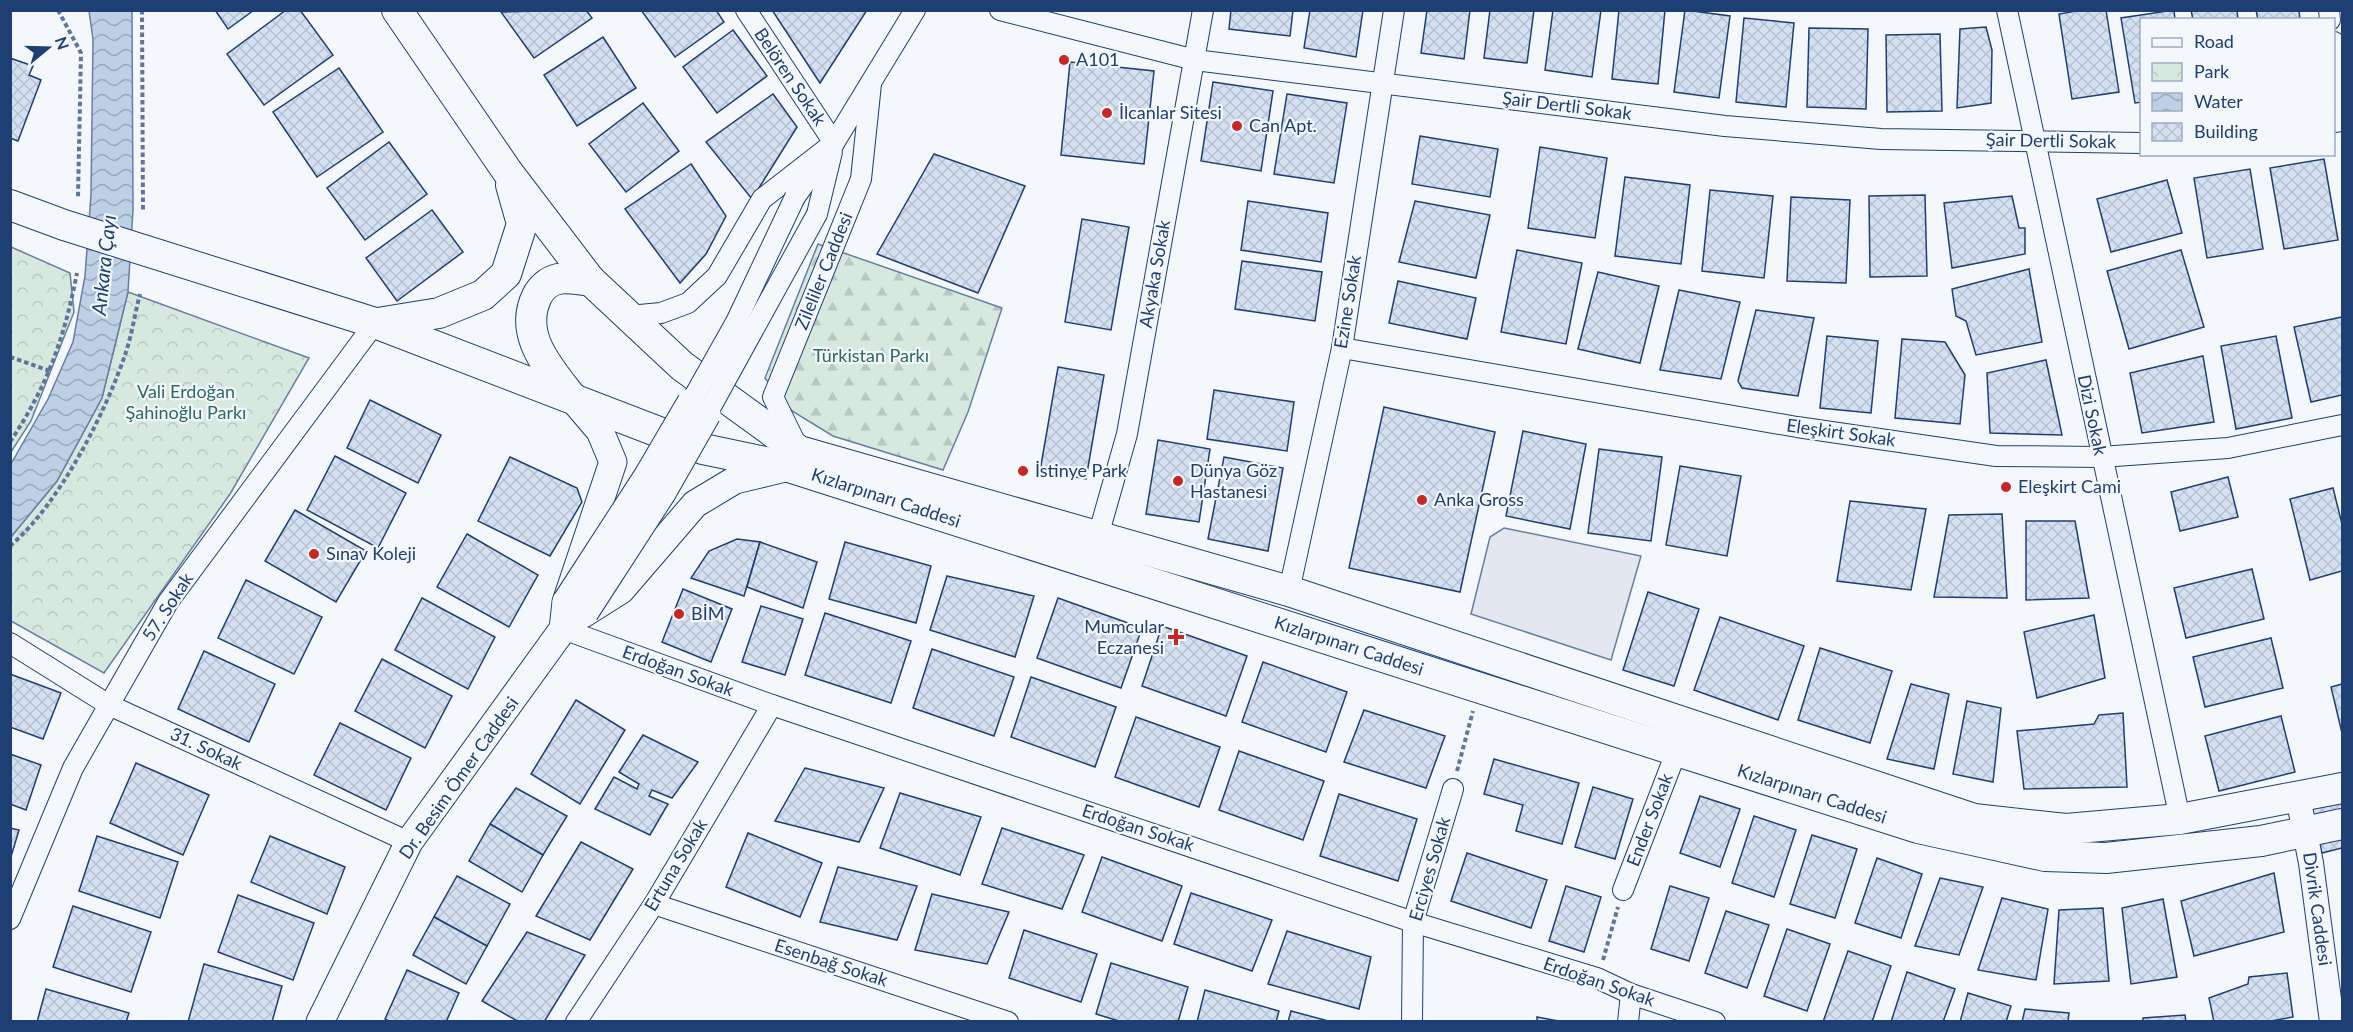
<svg xmlns="http://www.w3.org/2000/svg" width="2353" height="1032" viewBox="0 0 2353 1032" font-family="Lato,sans-serif">
	<style>
		.forest { fill: url(#forest-firs); stroke: #687fa3; stroke-width: 1.5 }
		.park { fill: url(#park-crowns); stroke: #687fa3; stroke-width: 1.5 }
		.parking { fill: #e3e8f0; stroke: #687fa3; stroke-width: 1.5 }
		.water { fill: url(#water-waves); stroke: #687fa3; stroke-width: 1.5 }
		.building { fill: url(#building-cross-hatch); stroke: #1d3f73; stroke-width: 1.5 }
		.lines { fill: none; stroke-linecap: round; stroke-linejoin: round }
		.minor-casing { stroke: #1d3f73; stroke-width: 22 }
		.tertiary-casing { stroke: #1d3f73; stroke-width: 26 }
		.secondary-casing { stroke: #1d3f73; stroke-width: 29 }
		.primary-casing { stroke: #1d3f73; stroke-width: 32 }
		.path { stroke: #5e769c; stroke-width: 4; stroke-dasharray: 4.5 3; stroke-linecap: butt }
		.minor { stroke: #f4f7fb; stroke-width: 20 }
		.tertiary { stroke: #f4f7fb; stroke-width: 24 }
		.secondary { stroke: #f4f7fb; stroke-width: 27 }
		.primary { stroke: #f4f7fb; stroke-width: 30 }
		.minor-bridge-casing { stroke: #1d3f73; stroke-width: 22; stroke-linecap: butt }
		.secondary-bridge-casing { stroke: #1d3f73; stroke-width: 29; stroke-linecap: butt }
		.minor-bridge { stroke: #f4f7fb; stroke-width: 20 }
		.secondary-bridge { stroke: #f4f7fb; stroke-width: 27 }
		.poi-dot { fill: #c62828; stroke: #f4f7fb; stroke-width: 2 }
		.labels { text-anchor: middle; stroke-width: 4.5; stroke-linejoin: round; paint-order: stroke }
		.poi-label { font-size: 18px; fill: #1d3f73; stroke: #f4f7fb; text-anchor: start }
		.street-label { font-size: 18px; fill: #1d3f73; stroke: #f4f7fb }
		.park-label { font-size: 18px; fill: #2c6c60; stroke: #f4f7fb }
		.water-label { font-size: 20px; font-style: italic; fill: #1d3f73; stroke: #f4f7fb }
	</style>
	<defs>
		<pattern id="forest-firs" width="22" height="20" patternUnits="userSpaceOnUse" patternTransform="scale(1.5)"><rect width="22" height="20" fill="#d7e8df"/><path d="M5 1l3.5 6h-7zM16 11l3.5 6h-7z" fill="#b8c8c3"/></pattern>
		<pattern id="park-crowns" width="20" height="18" patternUnits="userSpaceOnUse" patternTransform="scale(1.5)"><rect width="20" height="18" fill="#d7e8df"/><path d="M2 6a3 3 0 1 1 6 0M12 15a3 3 0 1 1 6 0" fill="none" stroke="#b8c8c3"/></pattern>
		<pattern id="water-waves" width="16" height="10" patternUnits="userSpaceOnUse" patternTransform="scale(1.5)"><rect width="16" height="10" fill="#bed0e5"/><path d="M0 5q4-4 8 0t8 0" fill="none" stroke="#9aaabe"/></pattern>
		<pattern id="building-cross-hatch" width="8" height="8" patternUnits="userSpaceOnUse" patternTransform="scale(1.5)"><rect width="8" height="8" fill="#d5e0f0"/><path d="M0 0l8 8M0 8l8-8" fill="none" stroke="#b6c1d1"/></pattern>
	</defs>
	<rect width="100%" height="100%" fill="#f4f7fb"/>
	<!-- forest -->
	<path class="forest" d="M818,244L1002,308L968,412L943,470L833,436L792,411L765,378Z"/>
	<!-- park -->
	<g class="park">
		<path d="M11,247L70,273L74,312L31,421L11,452Z"/>
		<path d="M128,292L309,358L230,494L104,673L11,621V537L57,481L102,398Z"/>
	</g>
	<!-- parking -->
	<path class="parking" d="M1504,528L1641,556L1611,660L1471,614L1490,537Z"/>
	<!-- water -->
	<path class="water" d="M89,11H132L133,210L128,292L102,398L57,481L11,537V464L48,399L73,342L85,276L91,195L93,39Z"/>
	<!-- building -->
	<g class="building">
		<path d="M215,10H254L228,29Z"/>
		<path d="M286,10H300L333,55L264,105L227,54Z"/>
		<path d="M586,10L592,18L534,58L501,12Z"/>
		<path d="M641,10H716L724,22L675,57Z"/>
		<path d="M772,10H867L820,83Z"/>
		<path d="M1231,10H1293L1290,36L1229,29Z"/>
		<path d="M1310,10H1363L1356,57L1304,48Z"/>
		<path d="M1427,10H1470L1464,59L1421,53Z"/>
		<path d="M1490,10H1534L1527,63L1484,58Z"/>
		<path d="M1553,10H1601L1592,77L1545,70Z"/>
		<path d="M1619,10H1665L1658,84L1612,79Z"/>
		<path d="M1685,10L1730,16L1719,98L1674,92Z"/>
		<path d="M2082,10H2106L2119,92L2072,99L2059,14Z"/>
		<path d="M2174,10L2175,20H2142V102L2135,103L2121,18Z"/>
		<path d="M2191,10H2237L2238,20H2193Z"/>
		<path d="M2256,10H2299L2300,20H2258Z"/>
		<path d="M1744,18L1794,23L1786,107L1736,102Z"/>
		<path d="M1986,27L1992,50L1991,103L1957,108L1960,29Z"/>
		<path d="M1809,28L1868,29L1866,109L1807,107Z"/>
		<path d="M733,30L767,76L717,113L683,67Z"/>
		<path d="M1940,34L1942,111L1887,112L1886,35Z"/>
		<path d="M603,37L636,88L577,126L544,75Z"/>
		<path d="M10,58L33,66L29,75L41,80L18,141L10,138Z"/>
		<path d="M1070,62L1154,71L1144,164L1061,155Z"/>
		<path d="M339,68L383,132L317,177L273,112Z"/>
		<path d="M1213,82L1273,91L1261,171L1201,161Z"/>
		<path d="M773,94L797,127L752,199L706,142Z"/>
		<path d="M1287,94L1347,103L1334,183L1274,174Z"/>
		<path d="M643,103L679,151L626,192L589,144Z"/>
		<path d="M1420,136L1498,149L1490,197L1412,184Z"/>
		<path d="M389,142L427,194L365,240L327,188Z"/>
		<path d="M1540,147L1607,158L1595,238L1528,228Z"/>
		<path d="M934,154L1025,186L978,293L877,254Z"/>
		<path d="M2324,159L2338,240L2284,249L2270,168Z"/>
		<path d="M691,164L726,216L706,254L680,283L625,209Z"/>
		<path d="M2250,169L2263,249L2207,258L2194,178Z"/>
		<path d="M1625,177L1690,185L1681,264L1615,256Z"/>
		<path d="M2167,180L2182,233L2111,252L2097,199Z"/>
		<path d="M1710,190L1773,196L1764,278L1702,271Z"/>
		<path d="M1925,195L1927,276L1870,277L1869,196Z"/>
		<path d="M2012,196L2019,228H2025V254L1952,268L1944,203Z"/>
		<path d="M1791,197L1850,200L1846,283L1787,281Z"/>
		<path d="M1248,201L1328,213L1321,262L1241,250Z"/>
		<path d="M1415,201L1490,215L1476,278L1399,262Z"/>
		<path d="M432,210L463,252L397,301L366,258Z"/>
		<path d="M1082,219L1129,227L1111,330L1065,322Z"/>
		<path d="M1517,250L1582,263L1566,344L1501,332Z"/>
		<path d="M2181,250L2204,327L2129,349L2107,271Z"/>
		<path d="M1242,261L1322,272L1315,321L1235,309Z"/>
		<path d="M2029,269L2042,342L1976,355L1966,321L1956,316L1952,289Z"/>
		<path d="M1598,272L1659,286L1640,363L1578,349Z"/>
		<path d="M1398,281L1476,298L1467,339L1389,323Z"/>
		<path d="M1679,290L1740,302L1721,379L1660,370Z"/>
		<path d="M1756,310L1814,318L1798,396L1742,388L1738,381Z"/>
		<path d="M2342,317V395L2311,402L2294,327Z"/>
		<path d="M1827,336L1878,341L1871,413L1820,408Z"/>
		<path d="M2276,336L2292,418L2236,429L2221,346Z"/>
		<path d="M1902,339L1945,342L1965,375L1960,424L1895,418Z"/>
		<path d="M2203,356L2214,422L2142,433L2130,373Z"/>
		<path d="M2046,360L2062,435L1990,433L1987,373Z"/>
		<path d="M1058,367L1104,375L1086,479L1040,471Z"/>
		<path d="M1214,390L1294,402L1287,451L1207,439Z"/>
		<path d="M370,400L441,435L418,483L347,448Z"/>
		<path d="M1384,407L1495,432L1460,592L1349,568Z"/>
		<path d="M1523,431L1586,444L1570,529L1506,516Z"/>
		<path d="M1158,440L1210,449L1199,522L1146,514Z"/>
		<path d="M1599,449L1662,457L1651,541L1588,533Z"/>
		<path d="M335,456L406,493L378,548L307,510Z"/>
		<path d="M510,457L577,488L582,502L550,556L478,521Z"/>
		<path d="M1224,457L1283,468L1268,551L1208,539Z"/>
		<path d="M1680,466L1741,476L1727,556L1666,545Z"/>
		<path d="M2228,477L2238,517L2180,531L2171,492Z"/>
		<path d="M2333,488L2342,524V571L2310,580L2290,499Z"/>
		<path d="M1850,501L1926,509L1911,590L1837,581Z"/>
		<path d="M295,510L366,551L336,602L265,561Z"/>
		<path d="M2002,514L2007,598L1934,597L1949,515Z"/>
		<path d="M2026,521H2075L2089,598L2026,600Z"/>
		<path d="M467,534L538,575L509,627L437,587Z"/>
		<path d="M737,539L760,542L744,596L691,578L709,551Z"/>
		<path d="M760,542L817,562L803,608L747,587Z"/>
		<path d="M845,542L931,566L916,623L829,599Z"/>
		<path d="M2252,569L2264,619L2186,638L2174,588Z"/>
		<path d="M947,576L1034,596L1015,657L930,630Z"/>
		<path d="M246,580L322,617L294,674L218,638Z"/>
		<path d="M683,589L732,609L711,662L662,642Z"/>
		<path d="M1648,592L1699,609L1674,686L1623,670Z"/>
		<path d="M422,598L495,637L468,689L395,650Z"/>
		<path d="M1058,598L1142,628L1121,688L1037,658Z"/>
		<path d="M761,606L803,619L785,675L742,662Z"/>
		<path d="M825,613L911,641L891,703L805,675Z"/>
		<path d="M2094,615L2105,678L2037,698L2024,632Z"/>
		<path d="M1720,617L1804,646L1778,720L1694,690Z"/>
		<path d="M1162,626L1247,656L1226,716L1142,686Z"/>
		<path d="M2271,638L2283,688L2205,707L2193,657Z"/>
		<path d="M1820,648L1892,671L1870,743L1798,720Z"/>
		<path d="M932,649L1014,677L994,736L913,708Z"/>
		<path d="M204,651L275,684L249,742L178,709Z"/>
		<path d="M382,659L452,696L425,748L355,711Z"/>
		<path d="M1263,662L1347,692L1326,752L1242,722Z"/>
		<path d="M10,674L61,693L43,739L10,727Z"/>
		<path d="M1031,677L1116,707L1095,767L1011,737Z"/>
		<path d="M1911,684L1949,694L1934,769L1887,759Z"/>
		<path d="M2342,684V733L2331,687Z"/>
		<path d="M576,700L625,730L580,804L531,774Z"/>
		<path d="M1967,701L2001,708L1993,782L1953,774Z"/>
		<path d="M1364,710L1445,736L1426,788L1344,762Z"/>
		<path d="M2123,713L2127,787L2024,789L2017,731L2094,724L2099,715Z"/>
		<path d="M2281,716L2295,772L2219,791L2205,736Z"/>
		<path d="M1136,717L1220,747L1199,807L1115,777Z"/>
		<path d="M340,723L411,758L386,810L314,775Z"/>
		<path d="M643,735L698,762L672,798L652,790L649,796L668,804L650,835L595,809L614,777L637,789L639,784L619,772Z"/>
		<path d="M1239,751L1324,781L1303,840L1219,810Z"/>
		<path d="M10,754L41,765L26,810L10,804Z"/>
		<path d="M1494,759L1579,783L1562,844L1516,831L1523,805L1484,794Z"/>
		<path d="M136,763L209,795L183,855L110,823Z"/>
		<path d="M805,768L884,788L859,842L775,821Z"/>
		<path d="M2342,773V848L2322,853L2304,783Z"/>
		<path d="M1593,787L1633,799L1615,859L1575,847Z"/>
		<path d="M516,788L567,816L543,855L490,824Z"/>
		<path d="M900,793L981,817L960,875L880,848Z"/>
		<path d="M1339,794L1417,819L1398,881L1320,856Z"/>
		<path d="M1700,796L1740,809L1720,867L1680,853Z"/>
		<path d="M1754,816L1796,830L1774,897L1732,883Z"/>
		<path d="M490,824L543,855L522,892L469,861Z"/>
		<path d="M10,828L19,830L10,860Z"/>
		<path d="M1002,828L1084,855L1062,909L982,884Z"/>
		<path d="M748,833L822,863L800,917L726,887Z"/>
		<path d="M1812,835L1857,849L1835,918L1790,904Z"/>
		<path d="M97,836L178,862L160,918L79,891Z"/>
		<path d="M270,836L345,867L327,914L251,882Z"/>
		<path d="M581,842L633,869L590,940L536,916Z"/>
		<path d="M1467,853L1547,880L1531,928L1451,901Z"/>
		<path d="M1102,857L1182,886L1162,941L1082,912Z"/>
		<path d="M1877,858L1922,874L1901,938L1855,923Z"/>
		<path d="M838,867L917,886L897,940L820,922Z"/>
		<path d="M2274,873L2284,932L2194,956L2181,901Z"/>
		<path d="M457,876L510,904L487,946L434,917Z"/>
		<path d="M1940,878L1983,887L1959,955L1915,946Z"/>
		<path d="M1566,886L1601,897L1584,952L1549,941Z"/>
		<path d="M1670,886L1709,898L1689,961L1651,949Z"/>
		<path d="M1191,893L1272,920L1252,971L1174,944Z"/>
		<path d="M932,894L1009,912L987,964L915,950Z"/>
		<path d="M238,895L314,923L293,980L218,952Z"/>
		<path d="M2002,898L2048,909L2036,980L1978,970Z"/>
		<path d="M2163,899L2177,977L2131,984L2122,908Z"/>
		<path d="M73,906L151,932L131,992L53,967Z"/>
		<path d="M2103,908L2109,981L2054,984L2059,910Z"/>
		<path d="M1726,911L1769,925L1747,988L1705,973Z"/>
		<path d="M434,917L487,946L466,984L413,955Z"/>
		<path d="M1787,929L1830,944L1807,1011L1764,996Z"/>
		<path d="M1024,930L1097,954L1081,1002L1009,978Z"/>
		<path d="M1287,931L1371,957L1359,1009L1268,984Z"/>
		<path d="M527,932L585,955L544,1022H519L482,1001Z"/>
		<path d="M1848,951L1891,966L1872,1022H1823Z"/>
		<path d="M1111,963L1188,987L1178,1022H1122L1096,1014Z"/>
		<path d="M204,964L282,986L272,1022H188Z"/>
		<path d="M407,970L459,993L446,1022H391L385,1019Z"/>
		<path d="M1907,972L1955,989L1943,1022H1891Z"/>
		<path d="M2287,973L2293,1017L2265,1022H2214L2209,998L2248,984L2249,977Z"/>
		<path d="M46,989L129,1013L126,1022H37Z"/>
		<path d="M1205,990L1279,1011L1276,1022H1197Z"/>
		<path d="M1968,993L2011,1006L2006,1022H1960Z"/>
		<path d="M2025,1009L2069,1013L2068,1022H2022Z"/>
		<path d="M1291,1011L1332,1022H1288Z"/>
		<path d="M2185,1015L2186,1022H2143V1018Z"/>
		<path d="M1537,1017L1564,1022H1537Z"/>
	</g>
	<g class="lines">
		<!-- minor casing -->
		<g class="minor-casing">
			<g id="minor">
				<path d="M746,10L834,143"/>
				<path d="M1000,10L1195,60L1725,126L1881,139L2142,143"/>
				<path d="M2007,10L2180,819"/>
				<path d="M2329,10L2330,20"/>
				<path d="M2334,42L2342,104"/>
				<path d="M2334,122L2342,121"/>
				<path d="M795,197L834,143L915,10"/>
				<path d="M817,214L832,152"/>
				<path d="M629,316L661,313L688,303L717,276L762,199L834,143"/>
				<path d="M1342,348L1797,427L1996,456L2101,457L2228,448L2342,425"/>
				<path d="M797,446L773,397L861,179L871,84"/>
				<path d="M1098,536L1127,434L1203,10"/>
				<path d="M1289,591L1342,348L1394,10"/>
				<path d="M563,629L772,705L1413,922L1597,978L1631,994L1715,1022"/>
				<path d="M10,643L109,705L409,842"/>
				<path d="M1623,890L1677,750"/>
				<path d="M654,904L1008,1022"/>
				<path d="M10,919L73,768L168,602L375,323"/>
				<path d="M576,1022L654,904L772,705"/>
				<path d="M1412,1022L1413,922L1453,789"/>
				<path d="M1628,1022L1631,994"/>
			</g>
		</g>
		<!-- tertiary casing -->
		<g class="tertiary-casing">
			<path id="tertiary" d="M2298,797L2311,863L2332,1022"/>
		</g>
		<!-- secondary casing -->
		<g class="secondary-casing">
			<g id="secondary">
				<path d="M583,614L621,590L695,504L735,480L789,467"/>
				<path d="M320,1022L409,842L563,629L566,602L613,462L600,431L572,398"/>
			</g>
		</g>
		<!-- primary casing -->
		<g class="primary-casing">
			<g id="primary">
				<path d="M397,10L507,171L590,280L682,366L799,451L1289,591L1974,819L2066,829L2180,819L2342,788"/>
				<path d="M10,205L64,225L375,323L703,449L789,467L1918,828L2045,856L2106,858L2261,841L2342,824"/>
				<path d="M378,323L439,313L483,295L506,274L522,224L511,185"/>
				<path d="M572,398C549,368 518,335 537,296C541,288 549,281 558,279C567,277 581,280 590,280"/>
			</g>
		</g>
		<!-- path -->
		<g class="path">
			<path d="M58,10L81,53L78,197"/>
			<path d="M142,10L143,212"/>
			<path d="M10,357L50,371"/>
			<path d="M10,442C48,385 64,339 77,273"/>
			<path d="M10,546C59,505 106,412 126,352C132,334 135,313 140,294"/>
			<path d="M1457,771L1473,711"/>
			<path d="M1603,960L1618,907"/>
		</g>
		<!-- minor -->
		<use href="#minor" class="minor"/>
		<!-- tertiary -->
		<use href="#tertiary" class="tertiary"/>
		<!-- secondary -->
		<use href="#secondary" class="secondary"/>
		<!-- primary -->
		<use href="#primary" class="primary"/>
		<!-- minor-bridge casing -->
		<g class="minor-bridge-casing">
			<g id="minor-bridge">
				<path d="M691,402L736,322L795,197"/>
				<path d="M707,414L817,214"/>
			</g>
		</g>
		<!-- secondary-bridge casing -->
		<g class="secondary-bridge-casing">
			<g id="secondary-bridge">
				<path d="M566,602L647,477L691,402"/>
				<path d="M585,612L662,493L707,414"/>
			</g>
		</g>
		<!-- minor-bridge -->
		<use href="#minor-bridge" class="minor-bridge"/>
		<!-- secondary-bridge -->
		<use href="#secondary-bridge" class="secondary-bridge"/>
	</g>
	<!-- markers -->
	<g class="poi-dot">
		<circle cx="1064" cy="60" r="6"/>
		<circle cx="1107" cy="113" r="6"/>
		<circle cx="1237" cy="126" r="6"/>
		<circle cx="1023" cy="471" r="6"/>
		<circle cx="1178" cy="481" r="6"/>
		<circle cx="2006" cy="487" r="6"/>
		<circle cx="1422" cy="500" r="6"/>
		<circle cx="314" cy="554" r="6"/>
		<circle cx="679" cy="614" r="6"/>
		<path d="M1173 628h6v6h6v6h-6v6h-6v-6h-6v-6h6z"/>
	</g>
	<g class="labels">
		<!-- poi labels -->
		<g class="poi-label">
			<text x="1076" y="66">A101</text>
			<text x="1119" y="119">İlcanlar Sitesi</text>
			<text x="1249" y="132">Can Apt.</text>
			<text x="1035" y="477">İstinye Park</text>
			<text x="1190" y="477">Dünya Göz<tspan x="1190" dy="21">Hastanesi</tspan></text>
			<text x="2018" y="493">Eleşkirt Cami</text>
			<text x="1434" y="506">Anka Gross</text>
			<text x="326" y="560">Sınav Koleji</text>
			<text x="691" y="620">BİM</text>
			<text x="1164" y="633" text-anchor="end">Mumcular<tspan x="1164" dy="21">Eczanesi</tspan></text>
		</g>
		<!-- street labels -->
		<g class="street-label">
			<text transform="translate(790 77) rotate(56)" y="6">Belören Sokak</text>
			<text transform="translate(1567 106) rotate(7)" y="6">Şair Dertli Sokak</text>
			<text transform="translate(2051 141) rotate(1)" y="6">Şair Dertli Sokak</text>
			<text transform="translate(824 271) rotate(-68)" y="6">Zileliler Caddesi</text>
			<text transform="translate(1155 274) rotate(-80)" y="6">Akyaka Sokak</text>
			<text transform="translate(1348 302) rotate(-81)" y="6">Ezine Sokak</text>
			<text transform="translate(2092 415) rotate(78)" y="6">Dizi Sokak</text>
			<text transform="translate(1841 433) rotate(8)" y="6">Eleşkirt Sokak</text>
			<text transform="translate(886 498) rotate(18)" y="6">Kızlarpınarı Caddesi</text>
			<text transform="translate(168 607) rotate(-57)" y="6">57. Sokak</text>
			<text transform="translate(1349 646) rotate(18)" y="6">Kızlarpınarı Caddesi</text>
			<text transform="translate(678 671) rotate(20)" y="6">Erdoğan Sokak</text>
			<text transform="translate(206 749) rotate(25)" y="6">31. Sokak</text>
			<text transform="translate(459 778) rotate(-55)" y="6">Dr. Besim Ömer Caddesi</text>
			<text transform="translate(1812 794) rotate(18)" y="6">Kızlarpınarı Caddesi</text>
			<text transform="translate(1650 820) rotate(-69)" y="6">Ender Sokak</text>
			<text transform="translate(1138 828) rotate(18)" y="6">Erdoğan Sokak</text>
			<text transform="translate(676 865) rotate(-59)" y="6">Ertuna Sokak</text>
			<text transform="translate(1430 869) rotate(-74)" y="6">Erciyes Sokak</text>
			<text transform="translate(2317 909) rotate(82)" y="6">Divrik Caddesi</text>
			<text transform="translate(831 963) rotate(18)" y="6">Esenbağ Sokak</text>
			<text transform="translate(1599 982) rotate(19)" y="6">Erdoğan Sokak</text>
		</g>
		<!-- park labels -->
		<g class="park-label">
			<text x="871" y="362">Türkistan Parkı</text>
			<text x="186" y="398">Vali Erdoğan<tspan x="186" dy="21">Şahinoğlu Parkı</tspan></text>
		</g>
		<!-- water labels -->
		<g class="water-label">
			<text transform="translate(104 265) rotate(-84)" y="7">Ankara Çayı</text>
		</g>
	</g>
	<!-- border -->
	<rect width="2353" height="1032" fill="none" stroke="#1d3f73" stroke-width="24"/>
	<!-- legend -->
	<rect x="2140" y="18" width="195" height="138" fill="#f4f7fb" stroke="#9eadc5" stroke-width="1.5"/>
	<rect x="2152" y="38" width="30" height="9" fill="#f4f7fb" stroke="#9eadc5" stroke-width="1.5"/>
	<text x="2194" y="48" font-size="18" fill="#1d3f73">Road</text>
	<rect x="2152" y="63" width="30" height="18" fill="url(#park-crowns)" stroke="#9eadc5" stroke-width="1.5"/>
	<text x="2194" y="78" font-size="18" fill="#1d3f73">Park</text>
	<rect x="2152" y="93" width="30" height="18" fill="url(#water-waves)" stroke="#9eadc5" stroke-width="1.5"/>
	<text x="2194" y="108" font-size="18" fill="#1d3f73">Water</text>
	<rect x="2152" y="123" width="30" height="18" fill="url(#building-cross-hatch)" stroke="#9eadc5" stroke-width="1.5"/>
	<text x="2194" y="138" font-size="18" fill="#1d3f73">Building</text>
	<!-- north arrow -->
	<g transform="translate(48 48) rotate(71)" stroke="#f4f7fb" stroke-width="4.5" paint-order="stroke">
	<path d="M0-4.5L10 22L0 15L-10 22Z" fill="#1d3f73"/>
	<text y="-9" font-size="16" font-weight="bold" text-anchor="middle" fill="#1d3f73">N</text>
	</g>
</svg>
